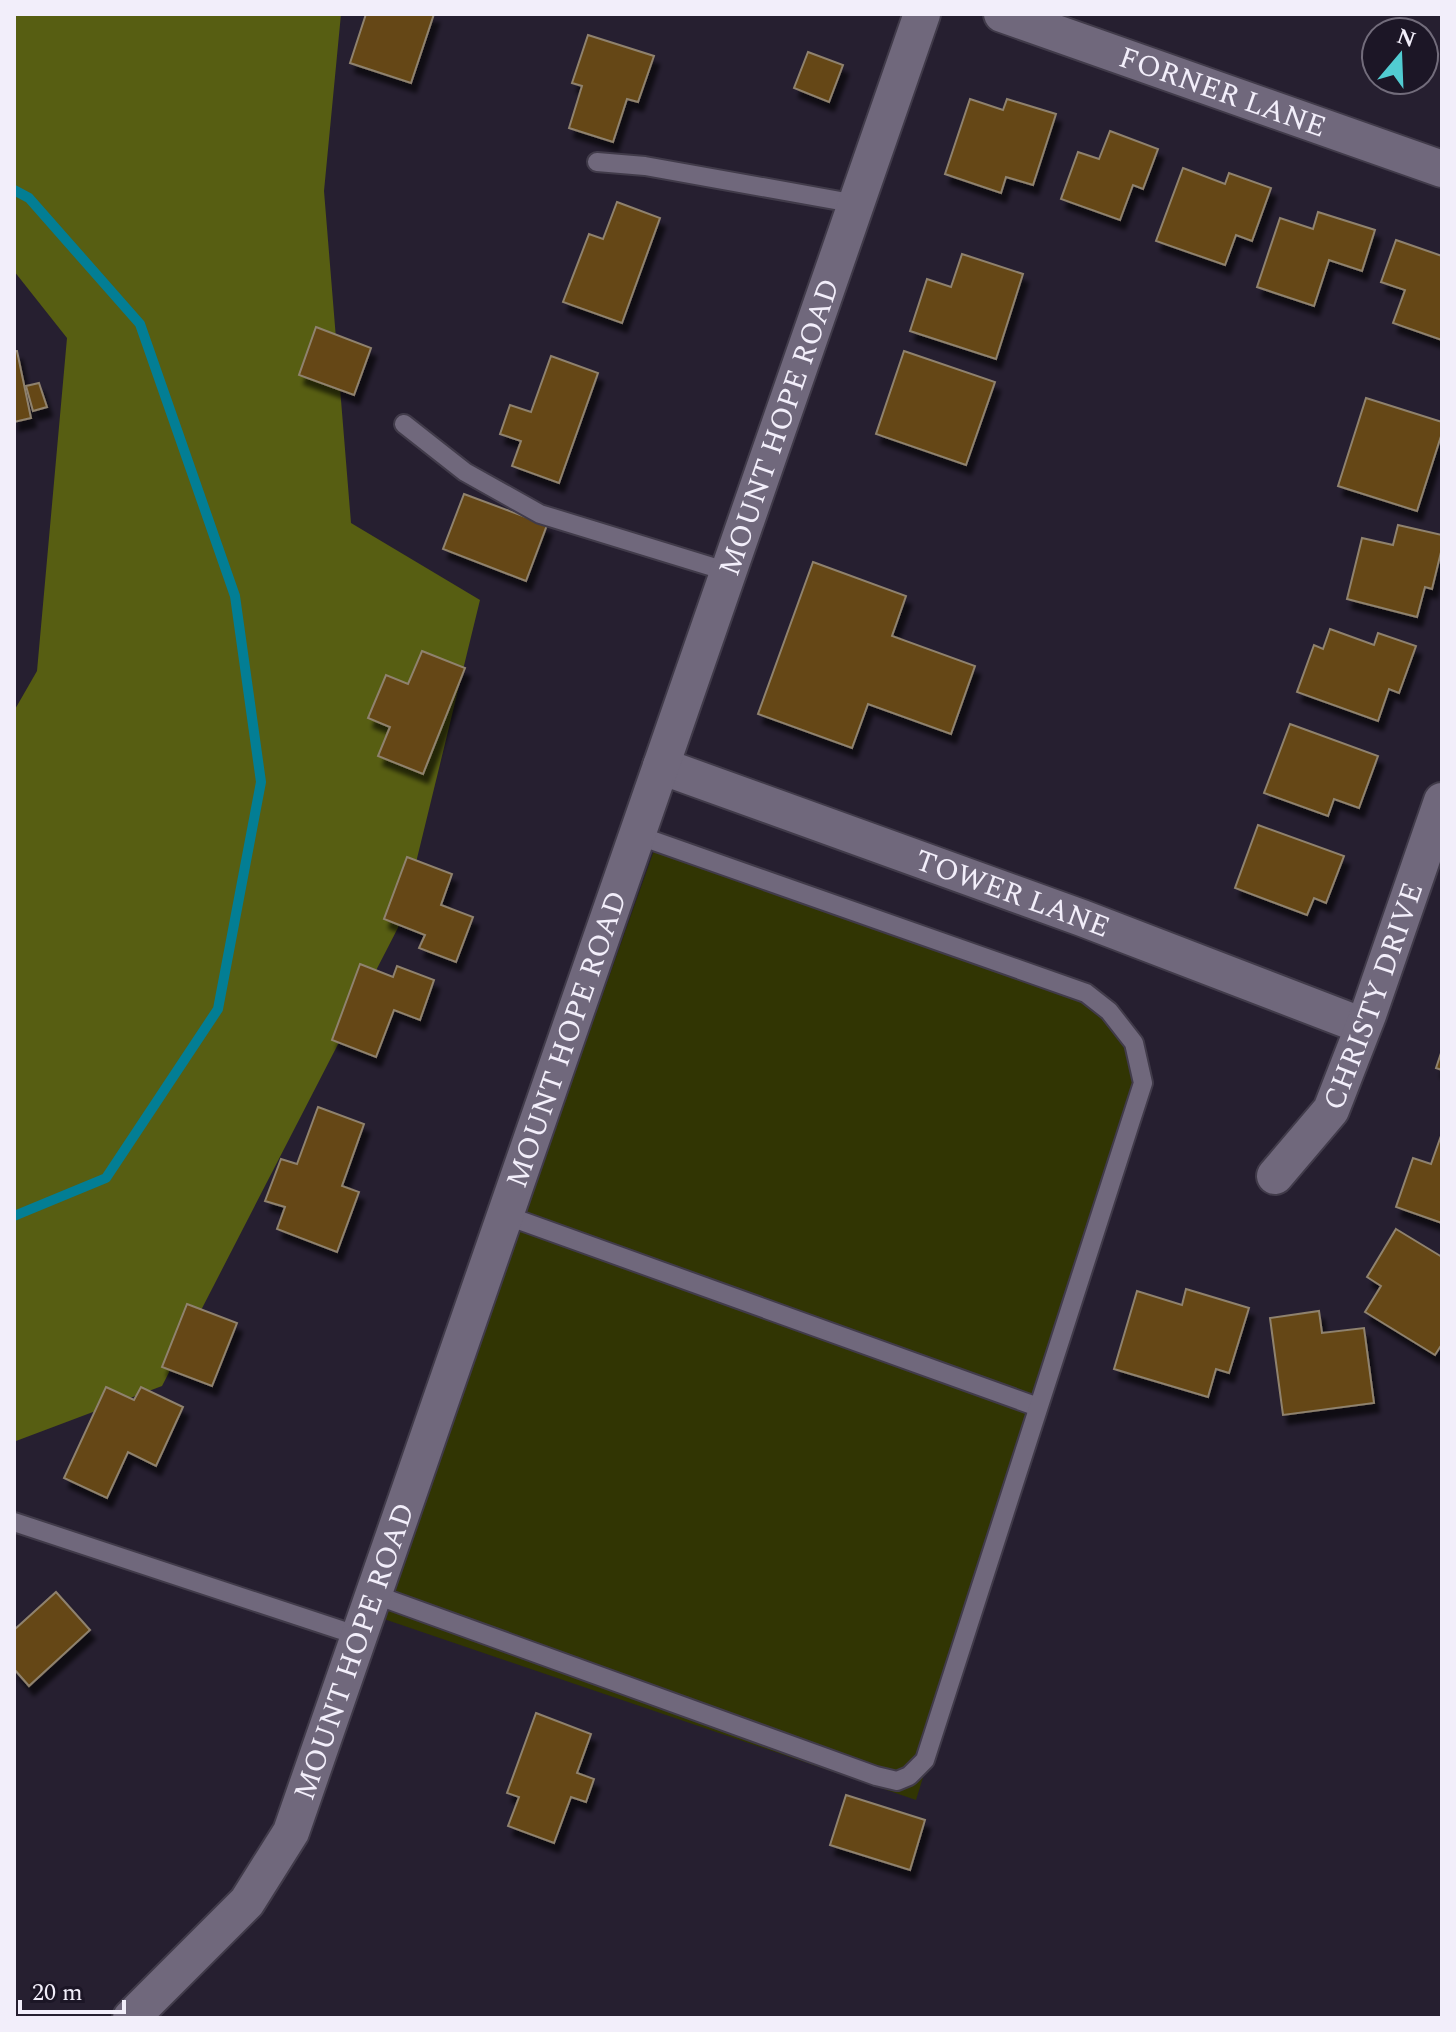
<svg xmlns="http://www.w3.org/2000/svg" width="1456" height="2032" viewBox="0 0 1456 2032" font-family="Spectral,serif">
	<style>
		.green { fill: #313503 }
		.forest { fill: #575e12 }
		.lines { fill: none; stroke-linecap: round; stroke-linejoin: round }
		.stream { stroke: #037e94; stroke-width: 10 }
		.building { fill: #654714; stroke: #8f826e; stroke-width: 2; filter: url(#shadow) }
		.service-casing { stroke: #413b4a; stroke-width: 22 }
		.minor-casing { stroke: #413b4a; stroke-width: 40 }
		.service { stroke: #70687c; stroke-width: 18 }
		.minor { stroke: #70687c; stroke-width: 36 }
		.labels { text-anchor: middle; stroke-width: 6; stroke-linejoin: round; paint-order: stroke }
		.street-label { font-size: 30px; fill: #f2eefa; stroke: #1c1626 }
	</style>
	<defs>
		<filter id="shadow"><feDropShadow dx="5" dy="9" stdDeviation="2" flood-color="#0009"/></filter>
	</defs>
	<rect width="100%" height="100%" fill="#261f30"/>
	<!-- green -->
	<path class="green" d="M657,842L1109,1011L1143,1083L1038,1407L916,1800L381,1618Z"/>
	<!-- forest -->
	<path class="forest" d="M14,14H341L324,191L351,523L480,600L402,920L162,1386L16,1441L14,1440V711L37,671L67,338L14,271Z"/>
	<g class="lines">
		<!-- stream -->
		<path class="stream" d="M14,190L29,198L140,324L235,596L261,782L218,1009L106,1178L14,1216"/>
	</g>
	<!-- building -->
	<g class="building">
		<path d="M366,14H434L411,83L350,63Z"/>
		<path d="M588,35L654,56L638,102L627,99L613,142L569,128L582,86L572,83Z"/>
		<path d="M808,52L843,65L829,102L794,88Z"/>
		<path d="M970,99L1003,110L1007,99L1056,114L1033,185L1006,177L1001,193L945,174Z"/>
		<path d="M1110,131L1158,149L1143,189L1133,185L1120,220L1061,199L1078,152L1099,159Z"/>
		<path d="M1183,168L1225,184L1229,173L1271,188L1252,241L1236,235L1225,265L1156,241Z"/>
		<path d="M617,202L660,218L622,323L563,302L589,234L603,239Z"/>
		<path d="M1318,212L1375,230L1362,271L1329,260L1314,306L1257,287L1280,218L1313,229Z"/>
		<path d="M1396,240L1442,256V340L1393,323L1405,290L1381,282Z"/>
		<path d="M962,254L1023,274L996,359L910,331L927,279L951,287Z"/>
		<path d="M316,327L371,348L354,395L299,375Z"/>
		<path d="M14,351H17L31,418L14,422Z"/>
		<path d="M904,351L995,382L966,465L876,434Z"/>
		<path d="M551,356L598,373L559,483L512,466L521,441L500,434L510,405L531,412Z"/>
		<path d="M39,383L47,407L33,411L26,386Z"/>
		<path d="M1366,398L1442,422V433L1417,511L1338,486Z"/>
		<path d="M464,494L547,525L526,581L443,549Z"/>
		<path d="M1398,525L1442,535V548L1432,589L1425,587L1417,617L1347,599L1362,538L1393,545Z"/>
		<path d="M813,562L906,596L892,636L975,666L951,734L868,704L852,748L758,714Z"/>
		<path d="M1330,629L1374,645L1378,633L1416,646L1399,693L1389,689L1378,721L1297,692L1314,645L1323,649Z"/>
		<path d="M422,651L465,668L423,774L378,756L390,727L368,718L386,675L408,684Z"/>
		<path d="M1290,724L1378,756L1359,808L1334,799L1328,816L1264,793Z"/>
		<path d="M1258,825L1344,856L1326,903L1314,898L1307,915L1235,888Z"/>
		<path d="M407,857L452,874L441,905L473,917L456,962L419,948L425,935L384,919Z"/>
		<path d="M360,964L393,977L397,966L434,980L420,1020L394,1010L376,1057L332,1040Z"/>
		<path d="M1442,1050V1070L1436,1068Z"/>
		<path d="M318,1107L364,1124L342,1186L359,1192L337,1252L277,1229L285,1207L265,1201L281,1159L297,1164Z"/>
		<path d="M1442,1133V1223L1396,1207L1413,1158L1431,1164Z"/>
		<path d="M1396,1229L1442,1257V1344L1435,1355L1365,1312L1381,1286L1367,1277Z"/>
		<path d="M1186,1289L1249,1308L1229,1373L1216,1369L1208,1397L1114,1369L1137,1291L1182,1305Z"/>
		<path d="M187,1304L237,1323L212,1386L162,1367Z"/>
		<path d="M1319,1311L1322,1333L1364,1328L1374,1403L1283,1415L1270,1318Z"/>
		<path d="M106,1387L134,1400L141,1387L183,1407L156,1466L128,1452L107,1498L64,1478Z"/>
		<path d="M56,1592L90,1630L29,1686L14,1669V1630Z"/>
		<path d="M536,1713L591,1734L577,1773L594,1779L586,1802L571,1797L554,1843L508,1826L519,1797L507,1793Z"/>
		<path d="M846,1795L925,1820L910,1870L830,1845Z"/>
	</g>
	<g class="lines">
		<!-- service casing -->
		<g class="service-casing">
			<g id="service">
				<path d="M597,162L645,166L857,204"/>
				<path d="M404,424L465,472L540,514L729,572"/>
				<path d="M505,1215L1038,1407"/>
				<path d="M14,1522L359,1636"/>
				<path d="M373,1594L876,1776L897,1781L909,1776L925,1760L1143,1083L1134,1043L1109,1011L1086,993L637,835"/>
			</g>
		</g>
		<!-- minor casing -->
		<g class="minor-casing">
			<g id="minor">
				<path id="s1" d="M1002,14L1442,169"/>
				<path id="s2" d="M661,766L1082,918L1363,1026"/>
				<path id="s3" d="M1275,1176L1331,1110L1368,1015L1442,801"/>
				<path id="s4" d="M131,2018L247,1902L291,1832L922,14"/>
			</g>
		</g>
		<!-- service -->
		<use href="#service" class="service"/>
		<!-- minor -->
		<use href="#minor" class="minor"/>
	</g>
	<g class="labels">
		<!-- street labels -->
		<g class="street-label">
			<text dy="10" stroke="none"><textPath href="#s1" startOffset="234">FORNER LANE</textPath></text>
			<text dy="10" stroke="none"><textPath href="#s4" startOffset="1734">MOUNT HOPE ROAD</textPath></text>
			<text dy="10" stroke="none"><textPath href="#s2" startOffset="374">TOWER LANE</textPath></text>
			<text dy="10" stroke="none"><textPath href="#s3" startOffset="208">CHRISTY DRIVE</textPath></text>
			<text dy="10" stroke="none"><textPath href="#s4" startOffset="1086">MOUNT HOPE ROAD</textPath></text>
			<text dy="10" stroke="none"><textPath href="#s4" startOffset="438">MOUNT HOPE ROAD</textPath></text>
		</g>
	</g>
	<!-- border -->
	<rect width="1456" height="2032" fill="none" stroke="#f2eefa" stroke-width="32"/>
	<!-- north arrow -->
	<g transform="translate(1400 56) rotate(19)"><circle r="38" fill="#1c1626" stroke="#726c7b" stroke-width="2"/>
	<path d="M0-6L14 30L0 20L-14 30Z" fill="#51ccd2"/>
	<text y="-12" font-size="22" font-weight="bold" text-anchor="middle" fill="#f2eefa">N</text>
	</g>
	<!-- scale -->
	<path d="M20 2000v12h104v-12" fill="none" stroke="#f2eefa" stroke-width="4"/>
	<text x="32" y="2000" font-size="24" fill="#f2eefa" stroke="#1c1626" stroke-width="6" paint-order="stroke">20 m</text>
</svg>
